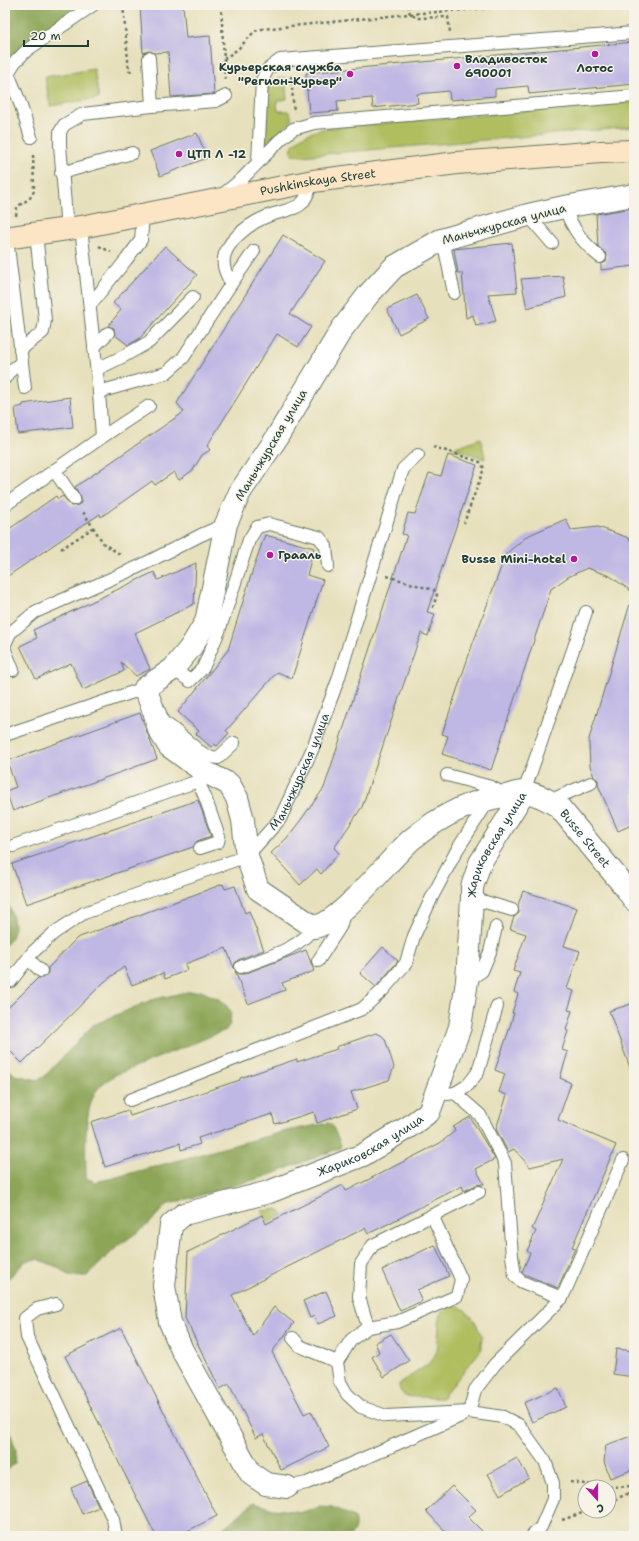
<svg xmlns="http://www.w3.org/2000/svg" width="639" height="1541" viewBox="0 0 639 1541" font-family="'Shantell Sans',sans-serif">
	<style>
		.green { fill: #b0be60; stroke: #687e4a }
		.forest { fill: #8ca556; stroke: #567145 }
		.building { fill: #bfb7e4 }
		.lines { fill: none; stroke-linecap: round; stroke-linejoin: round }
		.lane-casing { stroke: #657664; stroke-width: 14 }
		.street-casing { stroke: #657664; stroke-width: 24 }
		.secondary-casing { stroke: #657664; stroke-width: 24 }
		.path { stroke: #657664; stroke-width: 2.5; stroke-dasharray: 3 3; stroke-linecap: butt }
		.lane { stroke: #fff; stroke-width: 12 }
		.street { stroke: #fff; stroke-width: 22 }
		.secondary { stroke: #fce5c4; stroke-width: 22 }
		.poi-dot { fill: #b5179e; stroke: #f7f3e8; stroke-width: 1.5 }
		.labels { text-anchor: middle; stroke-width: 3; stroke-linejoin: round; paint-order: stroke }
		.poi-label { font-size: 12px; font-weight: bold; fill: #1f3d34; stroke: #f7f3e8; text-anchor: start }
		.street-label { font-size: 12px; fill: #1f3d34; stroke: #f7f3e8 }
	</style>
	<rect width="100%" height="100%" fill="#f7f3e8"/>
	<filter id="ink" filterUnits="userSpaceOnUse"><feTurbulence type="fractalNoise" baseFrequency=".025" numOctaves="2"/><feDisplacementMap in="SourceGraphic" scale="8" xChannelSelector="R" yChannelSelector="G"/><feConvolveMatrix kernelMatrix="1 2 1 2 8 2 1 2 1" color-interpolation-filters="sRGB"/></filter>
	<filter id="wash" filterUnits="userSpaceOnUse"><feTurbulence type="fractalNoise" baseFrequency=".012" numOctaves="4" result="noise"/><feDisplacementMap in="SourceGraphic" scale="16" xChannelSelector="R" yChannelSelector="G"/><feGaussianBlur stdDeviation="0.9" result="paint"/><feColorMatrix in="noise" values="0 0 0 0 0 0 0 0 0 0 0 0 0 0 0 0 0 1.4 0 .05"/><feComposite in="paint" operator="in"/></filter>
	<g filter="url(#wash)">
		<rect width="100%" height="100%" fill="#e7e0bc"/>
		<!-- green -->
		<g class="green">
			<path d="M94,69L99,98L50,106L45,77Z"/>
			<path d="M283,77H285L287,99L277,101L278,111H288C292,114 292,119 290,123L267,142L265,140L268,81Z"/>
			<path d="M634,102V127L300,156L292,154C287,139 316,130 327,128Z"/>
			<path d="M481,438L485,459L453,448Z"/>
			<path d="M279,1209L292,1233L278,1240L262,1211Z"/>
			<path d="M455,1305L465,1310L475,1321L482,1336L481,1350L442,1398C435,1399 427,1397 420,1397C410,1397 399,1397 399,1384L431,1362L437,1351L440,1314L447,1308Z"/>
		</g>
		<!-- forest -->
		<g class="forest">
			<path d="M8,5H84L5,68V6Z"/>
			<path d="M5,896C11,911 22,933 5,945Z"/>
			<path d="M201,991L221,1000L231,1011L230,1024L226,1030L115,1075C110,1079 104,1082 100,1086C82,1106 86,1152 86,1178L95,1182L109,1179L286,1131L328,1123L332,1125L341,1145L340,1148L264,1177L166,1205L149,1224L118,1246L87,1276H70L57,1267L38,1259L26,1261L5,1282V1065L15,1075L38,1080L44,1077L93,1025L151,1000L187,992Z"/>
			<path d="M5,1414L16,1451L15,1463L5,1473Z"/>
			<path d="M253,1503L273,1509L303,1512L320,1506L332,1507L354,1517C356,1525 356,1530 350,1536H210L226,1526Z"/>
		</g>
		<g id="blocks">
			<!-- building -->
			<g class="building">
				<path d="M140,5H183L186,38L210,36L214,94L171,97L168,52L155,53L149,51L143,53Z"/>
				<path d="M634,42V84L529,94L528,86L495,89V96L450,100L449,91L417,94L418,103L373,108L372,98L337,101L338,111L309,113L307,90H309H307L306,73Z"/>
				<path d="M197,133L207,158L160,176L150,151Z"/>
				<path d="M634,208V266L601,270V264L606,262L607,255L598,246L596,214Z"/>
				<path d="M283,235L325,261L290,314L311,327L298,347L277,334L207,446L210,450L202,455L193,470L179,480L174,472L155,485L152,481L101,517L100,514L65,537L5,578V532L56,496L58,499L63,496L71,506L78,505L81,503V498L75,487L184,412L177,403Z"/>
				<path d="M512,243L517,292L488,294L496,321L476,326L473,315L466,318L462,273H458L454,249Z"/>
				<path d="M165,246L197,275L139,339L128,345L115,335L114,328L108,326L121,310L113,303Z"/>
				<path d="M563,276L566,297L527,308L521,279Z"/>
				<path d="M417,295L429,319L399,334L387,309Z"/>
				<path d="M70,397L73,427L18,434L15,408L23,406V404Z"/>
				<path d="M448,455L477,465L427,612L435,614L428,636L421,633L362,807L334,848L339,853L321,874L317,869L300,885L271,853L286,839L300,821L324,788L407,535L402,534L408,513L415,514L429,473L441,476Z"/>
				<path d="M566,519L571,530L598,527L626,537L634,543V593L610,576L587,568L568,577L551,589L491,770L442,754L448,736L442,734L473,643L506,554L527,536Z"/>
				<path d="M265,535L314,548L307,575L323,580L292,678L277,672L226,731L229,733L217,746L214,744L211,747L196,734L199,731L178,712L228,650L253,569Z"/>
				<path d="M196,563L194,604L135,633L150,669L136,676L121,662L124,671L83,690L71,663L36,679L20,646L37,638L33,630L154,572L158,580Z"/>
				<path d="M630,604L634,605V824L618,831L598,785V780L594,777L590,766L589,746V739Z"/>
				<path d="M140,713L157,759L13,811L6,791L16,787L7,761Z"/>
				<path d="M198,800L211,836L197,841L193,847L26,904L12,864Z"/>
				<path d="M223,884L225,889L235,886L245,913L249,911L264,950L238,960L235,963L234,968L226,948L185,964L187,970L165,979L163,973L132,985L124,967L104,982L22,1063L5,1046V1011L38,978H43L46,976L48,972V968L77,938Z"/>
				<path d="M523,891L577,908L564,946L580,951L567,989L574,991L568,1010L572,1011L566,1030L568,1031L562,1050L568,1052L560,1078L571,1083L558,1120L616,1145L572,1247L575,1248L558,1288L524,1274L522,1272L530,1253L527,1251L536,1231L532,1229L563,1159L530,1167L514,1149L508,1152L496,1129L507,1095L499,1092L505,1074L495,1070L508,1033L514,1013H512L518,994L514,992L520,973L513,971L526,934L510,929L514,917L519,913L518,905Z"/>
				<path d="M383,947L398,961L376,987L360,973Z"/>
				<path d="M306,950L314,971L282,983L285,990L248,1004L235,971L239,974H244Z"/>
				<path d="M634,1003V1073H632L609,1011Z"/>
				<path d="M376,1033L381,1035L385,1039L394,1067L389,1080L351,1092L357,1109L317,1123L314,1112L275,1124L272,1114L198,1138L200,1144L181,1150L180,1143L105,1167L91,1122L128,1110L130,1116L240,1080V1078L297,1059V1062L337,1049L336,1047Z"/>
				<path d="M470,1117L495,1159L476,1169L484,1184L476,1185L464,1191L462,1186L368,1234L365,1228L232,1295L253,1336L274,1307L294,1323L272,1352L304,1414L311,1411L329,1447L281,1470L263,1434L256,1438L229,1384L220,1389L185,1318L188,1252L262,1215L266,1224L343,1185L346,1191L440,1143L455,1131L453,1127Z"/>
				<path d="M435,1245L449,1276L417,1290L422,1301L400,1311L382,1270Z"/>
				<path d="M326,1291L337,1316L318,1324L314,1316L310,1318L303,1301Z"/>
				<path d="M121,1328L217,1516L177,1536H156L65,1356Z"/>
				<path d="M391,1334L409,1361L384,1377L372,1357L379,1352L375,1343Z"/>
				<path d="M616,1349L634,1351V1377L613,1374Z"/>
				<path d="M558,1388L566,1407L532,1422L524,1403Z"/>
				<path d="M634,1435V1469L610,1478L604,1462L606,1445Z"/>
				<path d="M517,1458L529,1478L500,1495L488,1474Z"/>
				<path d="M87,1481L99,1507L82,1514L71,1488Z"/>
				<path d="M452,1486L476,1510L468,1517L487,1536H450L426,1511Z"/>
			</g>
		</g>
	</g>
	<g filter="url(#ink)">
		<use href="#blocks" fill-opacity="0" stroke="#657664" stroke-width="1"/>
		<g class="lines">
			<!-- lane casing -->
			<g class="lane-casing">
				<g id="lane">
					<path d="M149,58L152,106"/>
					<path d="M5,73H8L15,62L27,50L93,5"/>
					<path d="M8,73L19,100L31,137"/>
					<path d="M258,161L262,80L268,69L280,60L634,33"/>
					<path d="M61,173L132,153"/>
					<path d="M221,196L242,179L280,140L293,129L314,123L634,96"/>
					<path d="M564,207C573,229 581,241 600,257"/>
					<path d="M528,215L552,243"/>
					<path d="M81,227L99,392"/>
					<path d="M67,229L60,145V132L64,125L83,114L152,106L216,101L226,96"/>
					<path d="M7,238L25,388"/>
					<path d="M441,240L445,249L454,293"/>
					<path d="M231,284C229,278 225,273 224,266C220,244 250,223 268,216C277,212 296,210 302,203C307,198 310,188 313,181"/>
					<path d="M90,305L126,260L141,240L143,215"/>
					<path d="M94,347L108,333"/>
					<path d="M20,350L43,332L45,320L36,233"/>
					<path d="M97,369L124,356L149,342L193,297"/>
					<path d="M5,378L9,372L22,362"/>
					<path d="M102,437L149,406"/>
					<path d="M54,470L74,499"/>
					<path d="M5,505L102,437L99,392L166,373L183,358L231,284L254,251"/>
					<path d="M5,644L10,633L35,612L138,567L201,535L226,524"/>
					<path d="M5,650L13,670"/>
					<path d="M173,669L190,681L203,668L219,631L249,540L257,527L269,524L319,537L326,546L328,566"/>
					<path d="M156,717L172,728L197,749"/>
					<path d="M5,735L145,688"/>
					<path d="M201,752L206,756L218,758L234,743"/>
					<path d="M447,775L491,787L506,795"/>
					<path d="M198,781L205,797L219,837L218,842L200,848"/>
					<path d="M524,792L586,612"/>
					<path d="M551,800L591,783"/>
					<path d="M13,846L198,781L203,771"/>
					<path d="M472,898L512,910"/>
					<path d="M28,959L41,971"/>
					<path d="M318,961L340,927L345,910"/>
					<path d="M241,967C264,958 300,949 314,927"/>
					<path id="s1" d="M11,981L33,952L54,933L84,913L247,856L280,819L312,750L338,680L403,469L418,455"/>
					<path d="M467,981L482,971L490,952L496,927"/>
					<path d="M455,1093L480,1115L505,1163L512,1256L515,1276L522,1282L562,1298L623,1160"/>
					<path d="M447,1094L455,1093L468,1085L478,1072L497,1006"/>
					<path d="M130,1100L362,1009L383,990L406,963L414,936L432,897L457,850L489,800"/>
					<path d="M432,1215L461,1279L457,1296L397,1322L368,1327L351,1340L337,1362L340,1382L347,1394L361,1407L386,1416L469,1412L503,1417L519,1425L545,1461L553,1483V1499L541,1527L532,1536"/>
					<path d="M56,1304L37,1309L25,1318L27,1337L113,1519L116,1536"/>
					<path d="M368,1327L359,1297L361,1264L373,1245L479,1192"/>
					<path d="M293,1338L300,1346L337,1362"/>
					<path d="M469,1412L475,1390L495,1364L562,1298"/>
					<path d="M287,1487L307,1483L463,1415"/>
				</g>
			</g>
			<!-- street casing -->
			<g class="street-casing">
				<g id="street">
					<path id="s2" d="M634,195L564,207L528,215L441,240L394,267L368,295L342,329L274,442L240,492L226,524L206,622L191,647L173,669L145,688L156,717L159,730L169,746L203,771L229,784L237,798L243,820L247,856L258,889L314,927C340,924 390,858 412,839C438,818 471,800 505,796C511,795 519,791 525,792C537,794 549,800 559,807L625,887L634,900"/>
					<path id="s3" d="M287,1487L266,1484L251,1474L182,1350L170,1322L164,1286L171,1225L184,1214L269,1192L363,1155L410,1126L429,1112L460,1027L467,981L472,898V887L480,863L524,792"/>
				</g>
			</g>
			<!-- secondary casing -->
			<g class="secondary-casing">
				<g id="secondary">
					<path id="s4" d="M5,238L81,227L313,181L457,163L601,152L634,151"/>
				</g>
			</g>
			<!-- path -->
			<g class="path">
				<path d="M123,5L129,71H134"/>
				<path d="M221,5L225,80"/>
				<path d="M408,5L410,14L417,18L448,17L450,32"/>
				<path d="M224,59L238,49L255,31L262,29L410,14L529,5"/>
				<path d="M291,76L294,112"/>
				<path d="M16,216L17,207L30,198L34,191L33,153"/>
				<path d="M99,246L111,252"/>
				<path d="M433,448L434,447L480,462L484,468L464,523"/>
				<path d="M83,512L104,544L121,555"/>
				<path d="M61,549L93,528"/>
				<path d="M387,576L436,591L437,595L432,610"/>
				<path d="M570,1482L609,1487"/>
				<path d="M609,1487L634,1486"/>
				<path d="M609,1502L634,1491"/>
				<path d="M562,1520L588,1511"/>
			</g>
			<!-- lane -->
			<use href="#lane" class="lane"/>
			<!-- street -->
			<use href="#street" class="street"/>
			<!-- secondary -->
			<use href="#secondary" class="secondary"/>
		</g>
	</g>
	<!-- markers -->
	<g class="poi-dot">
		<circle cx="595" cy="54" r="4"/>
		<circle cx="457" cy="66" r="4"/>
		<circle cx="350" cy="74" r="4"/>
		<circle cx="179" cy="154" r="4"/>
		<circle cx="270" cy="555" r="4"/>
		<circle cx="574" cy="559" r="4"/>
	</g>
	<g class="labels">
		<!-- poi labels -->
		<g class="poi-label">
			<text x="465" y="63">Владивосток<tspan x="465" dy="14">690001</tspan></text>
			<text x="342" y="71" text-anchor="end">Курьерская служба<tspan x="342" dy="14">"Регион-Курьер"</tspan></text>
			<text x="595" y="72" text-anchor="middle">Лотос</text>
			<text x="187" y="158">ЦТП Л -12</text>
			<text x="278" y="559">Грааль</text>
			<text x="566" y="563" text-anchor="end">Busse Mini-hotel</text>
		</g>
		<!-- street labels -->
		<g class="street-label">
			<text dy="4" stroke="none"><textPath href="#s4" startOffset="318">Pushkinskaya Street</textPath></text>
			<text transform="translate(504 224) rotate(-15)" y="4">Маньчжурская улица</text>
			<text transform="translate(271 445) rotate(-59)" y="4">Маньчжурская улица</text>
			<text dy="4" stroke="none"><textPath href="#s1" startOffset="374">Маньчжурская улица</textPath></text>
			<text dy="4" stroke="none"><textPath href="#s2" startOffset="1400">Busse Street</textPath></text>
			<text dy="4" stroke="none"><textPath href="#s3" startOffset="874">Жариковская улица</textPath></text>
			<text dy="4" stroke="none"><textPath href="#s3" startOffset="526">Жариковская улица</textPath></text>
		</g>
	</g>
	<!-- margin -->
	<rect width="639" height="1541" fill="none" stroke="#f7f3e8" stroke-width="20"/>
	<!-- north arrow -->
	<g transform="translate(597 1499) rotate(159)"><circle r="19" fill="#f7f3e8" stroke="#a1aaa0"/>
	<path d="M0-3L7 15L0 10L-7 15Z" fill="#b5179e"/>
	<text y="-6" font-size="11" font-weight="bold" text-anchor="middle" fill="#1f3d34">С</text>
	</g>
	<!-- scale -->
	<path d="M24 40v6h64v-6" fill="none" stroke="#1f3d34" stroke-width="2"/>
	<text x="30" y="40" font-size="12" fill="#1f3d34" stroke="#f7f3e8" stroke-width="3" paint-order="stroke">20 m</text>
</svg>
